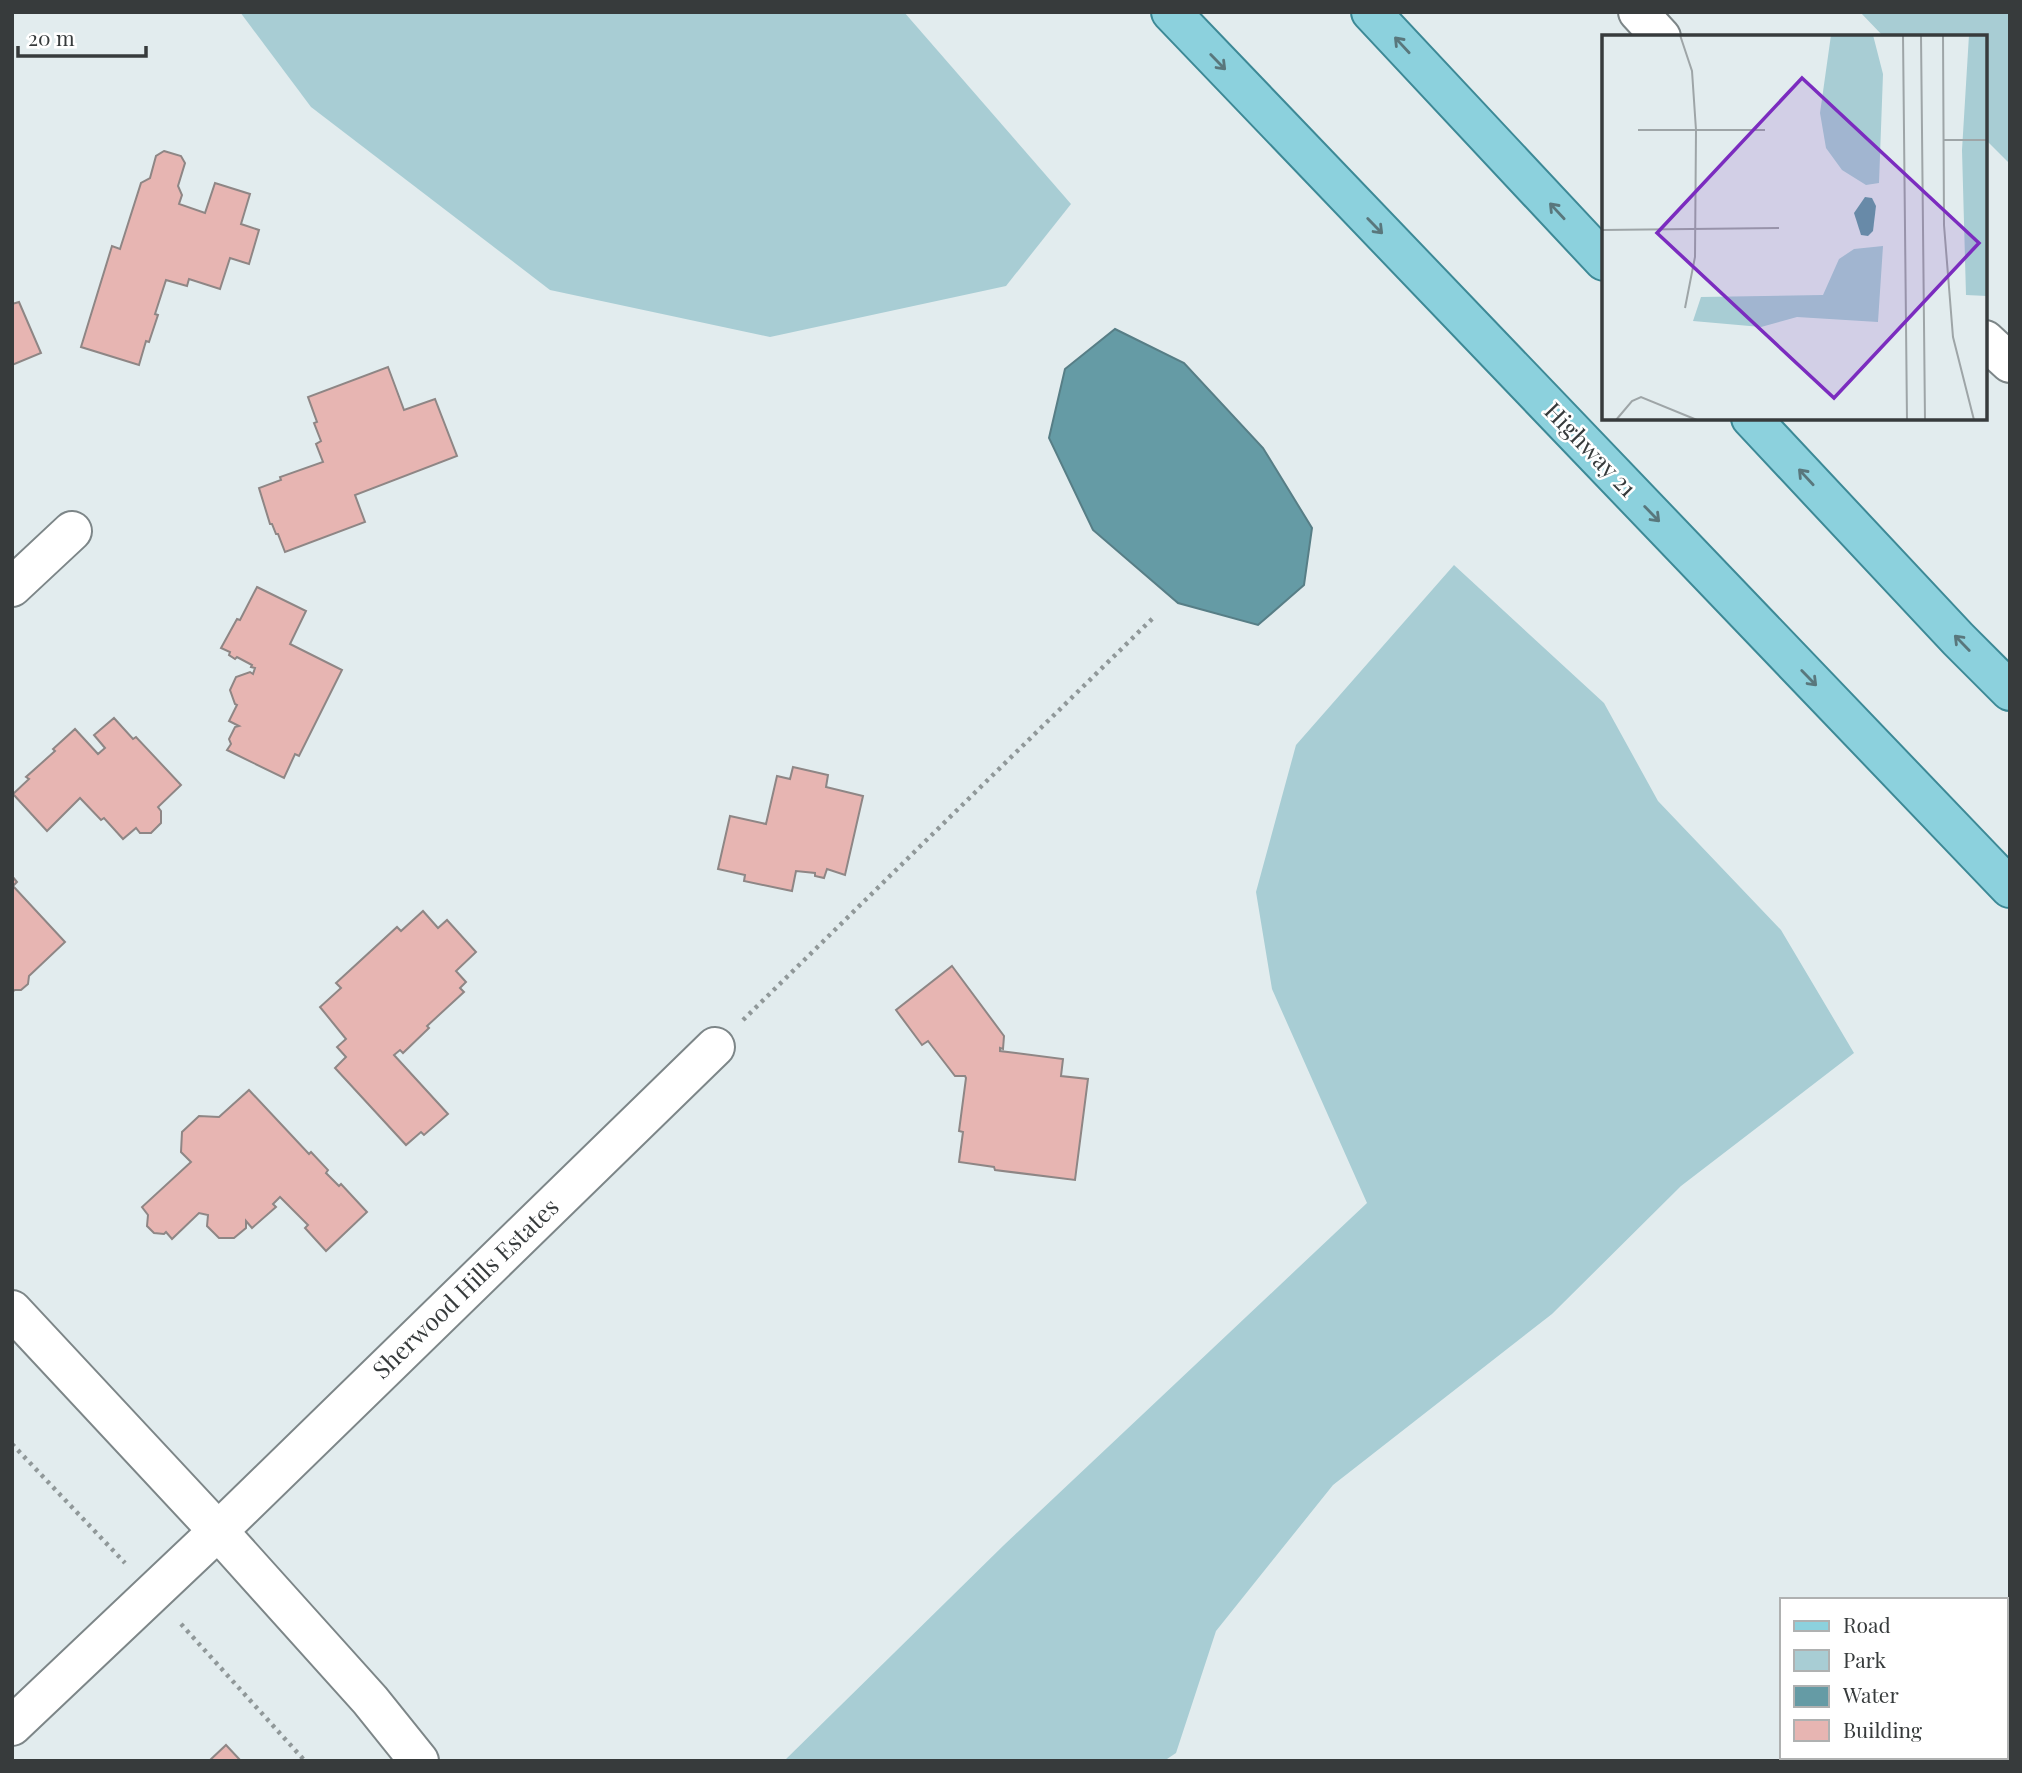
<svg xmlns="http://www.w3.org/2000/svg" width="2022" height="1773" viewBox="0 0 2022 1773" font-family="'Playfair Display',serif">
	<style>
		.green { fill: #a8cdd4 }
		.water { fill: #659ba5; stroke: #577e86; stroke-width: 2 }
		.building { fill: #e7b5b2; stroke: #8e8685; stroke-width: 2 }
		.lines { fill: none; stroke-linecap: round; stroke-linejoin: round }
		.minor-casing { stroke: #7d8688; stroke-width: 42 }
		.primary-casing { stroke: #3d8996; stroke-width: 42 }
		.path { stroke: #909899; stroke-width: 4.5; stroke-dasharray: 3.5 5; stroke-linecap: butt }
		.minor { stroke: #fff; stroke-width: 38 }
		.primary { stroke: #8cd1dd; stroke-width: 38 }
		.oneway { stroke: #59777c }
		.labels { text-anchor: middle; stroke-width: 5; stroke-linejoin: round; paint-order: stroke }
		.street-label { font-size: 24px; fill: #373b3c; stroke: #fff }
		.inset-road { fill: none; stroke: #9ea5a7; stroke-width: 2 }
		.view { fill: #7b2cbf; fill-opacity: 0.15; stroke: #7b2cbf; stroke-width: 3.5 }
		.inset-edge { fill: none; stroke: #373b3c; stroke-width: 3.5 }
	</style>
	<rect width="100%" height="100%" fill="#e2ecee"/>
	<!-- green -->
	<g class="green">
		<path d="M240,12H904L1071,204L1006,286L770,337L550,290L311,107Z"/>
		<path d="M1860,12H2010V164L1985,139V37H1884Z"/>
		<path d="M1454,565L1604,703L1658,801L1781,930L1854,1053L1681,1186L1552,1314L1333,1485L1216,1631L1176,1753L1164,1761H784L1004,1545L1367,1203L1272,989L1256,892L1296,745Z"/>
	</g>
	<!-- water -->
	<path class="water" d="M1115,329L1184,363L1263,448L1312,528L1304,585L1258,625L1178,603L1093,530L1049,438L1065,369Z"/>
	<!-- building -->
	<g class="building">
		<path d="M164,151L181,156L185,163L178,186L182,195L179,204L205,213L215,183L250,194L241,224L259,230L249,264L230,258L220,289L189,279L187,286L166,280L155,314L158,315L149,342L146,341L139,365L81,347L112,246L120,249L141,183L150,178L156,156Z"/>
		<path d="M19,302L41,353L12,365V304Z"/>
		<path d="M388,367L404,410L435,399L457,456L355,495L365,522L285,552L278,534H276L272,524H270L259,488L281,480L280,477L323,462L316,444L321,441L314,423L317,422L308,397Z"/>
		<path d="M257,587L306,611L290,644L342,670L299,756L295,754L284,778L227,750L231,744L229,739L235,727L239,726L229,721L237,705L235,704L230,690L236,677L250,672L253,674L255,668L251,667L252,665L237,657L235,659L229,655L230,652L221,648L237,619L240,620Z"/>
		<path d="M114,718L133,739L136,737L181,785L158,807L161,811V823L151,833H140L136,828L123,839L104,818L101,820L80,798L47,831L13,794L29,779L26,777L55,751L53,749L75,729L98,754L105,748L94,735Z"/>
		<path d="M793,767L828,775L826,787L863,796L845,875L827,869L824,878L815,876V873L796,871L792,891L744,881L745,875L718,869L730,816L766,824L777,776L790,779Z"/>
		<path d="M12,876L17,882L13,886L65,942L29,976L28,984L21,990H15L12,992Z"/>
		<path d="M423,911L438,928L447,920L476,952L456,971L466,982L460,988L464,992L427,1026L429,1028L403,1053L400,1050L394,1055L448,1114L424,1135L421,1132L406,1145L335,1068L346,1057L337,1047L346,1039L320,1007L341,988L336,983L397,927L401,931Z"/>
		<path d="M952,966L1004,1036L1003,1049L1000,1048V1051L1063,1059L1061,1076L1088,1079L1075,1180L995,1170L994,1167L959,1162L963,1132L959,1131L966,1078L965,1076H955L928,1041L922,1045L896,1010Z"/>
		<path d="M249,1090L309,1154L311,1152L328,1170L326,1173L339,1186L341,1184L367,1212L326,1251L305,1228L308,1225L280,1197L273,1204L276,1207L252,1228L246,1221V1228L234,1238H219L207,1226L208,1215L199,1213L172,1239L166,1232L164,1234L154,1233L147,1226L148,1215L142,1207L191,1162L181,1152L182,1132L199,1116L219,1117Z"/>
		<path d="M226,1745L241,1761H209Z"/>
	</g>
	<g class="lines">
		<!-- minor casing -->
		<g class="minor-casing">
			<g id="minor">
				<path d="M1638,12L1661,37"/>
				<path d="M1985,340L2010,363"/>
				<path d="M12,587L72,531"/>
				<path d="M12,1310L218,1531L370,1700L419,1761"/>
				<path d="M12,1726L218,1531L715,1047"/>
			</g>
		</g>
		<!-- primary casing -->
		<g class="primary-casing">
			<g id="primary">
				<path d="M1171,12L2010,888"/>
				<path d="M1371,12L1604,261"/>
				<path d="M1751,418L1958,639L2010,691"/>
			</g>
		</g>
		<!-- path -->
		<g class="path">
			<path d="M743,1020L1155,616"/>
			<path d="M12,1444L125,1563"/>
			<path d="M181,1624L305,1761"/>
		</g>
		<!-- minor -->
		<use href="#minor" class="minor"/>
		<!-- primary -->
		<use href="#primary" class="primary"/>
	</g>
	<!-- one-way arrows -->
	<defs><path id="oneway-shaft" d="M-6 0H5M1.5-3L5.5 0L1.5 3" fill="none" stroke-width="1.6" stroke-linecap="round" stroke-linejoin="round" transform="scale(1.75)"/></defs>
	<g class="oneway">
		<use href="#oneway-shaft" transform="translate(1402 45) rotate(-133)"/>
		<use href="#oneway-shaft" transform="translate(1218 62) rotate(46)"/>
		<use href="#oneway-shaft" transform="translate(1557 211) rotate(-133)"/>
		<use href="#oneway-shaft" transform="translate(1375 226) rotate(46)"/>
		<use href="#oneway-shaft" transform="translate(1806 477) rotate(-133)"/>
		<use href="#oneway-shaft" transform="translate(1652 514) rotate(46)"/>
		<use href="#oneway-shaft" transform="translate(1962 643) rotate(-134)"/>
		<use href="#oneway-shaft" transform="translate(1809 678) rotate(46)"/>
	</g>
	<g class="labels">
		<!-- street labels -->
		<g class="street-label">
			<text transform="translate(1590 450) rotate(46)" y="8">Highway 21</text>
			<text transform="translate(466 1289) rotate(-44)" y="8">Sherwood Hills Estates</text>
		</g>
	</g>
	<!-- overview -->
	<g transform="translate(1602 35)">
		<rect width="385" height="385" fill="#e2ecee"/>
		<path d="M229,0H271L281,39L277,148L264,150L240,135L224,113L218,78ZM367,0H385V261L364,260L360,115ZM281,211L276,287L195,282L159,292L91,286L99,262L221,260L237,224L252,214Z" fill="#a8cdd4"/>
		<path d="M263,162L270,163L274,171L271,196L266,201L259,200L252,178Z" fill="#659ba5"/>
		<path class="inset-road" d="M78,0L90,36L94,95L93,222L83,273M301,0L305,385M319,0L323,385M341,0L342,190L351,302L372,385M36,95H163M341,105H385M0,195L177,193M14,385L30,366L39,362L95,385"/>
		<path class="view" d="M200,43L377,208L232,363L55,198Z"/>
		<rect width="385" height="385" class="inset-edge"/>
	</g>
	<!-- border -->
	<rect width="2022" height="1773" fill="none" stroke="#373b3c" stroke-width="28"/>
	<!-- legend -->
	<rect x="1780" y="1598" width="228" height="161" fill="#ffffff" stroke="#afb1b1" stroke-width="2"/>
	<rect x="1794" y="1621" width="35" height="10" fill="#8cd1dd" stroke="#afb1b1" stroke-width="2"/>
	<text x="1843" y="1633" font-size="21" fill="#373b3c">Road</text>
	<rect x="1794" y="1650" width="35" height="21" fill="#a8cdd4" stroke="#afb1b1" stroke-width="2"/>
	<text x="1843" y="1668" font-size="21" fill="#373b3c">Park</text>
	<rect x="1794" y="1686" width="35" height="21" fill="#659ba5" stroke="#afb1b1" stroke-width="2"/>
	<text x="1843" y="1703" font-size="21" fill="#373b3c">Water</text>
	<rect x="1794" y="1720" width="35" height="21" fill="#e7b5b2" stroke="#afb1b1" stroke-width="2"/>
	<text x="1843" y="1738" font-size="21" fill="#373b3c">Building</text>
	<!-- scale -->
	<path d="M18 46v10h128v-10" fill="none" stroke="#373b3c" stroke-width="3.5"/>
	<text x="28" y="46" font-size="21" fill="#373b3c" stroke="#ffffff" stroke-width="5" paint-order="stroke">20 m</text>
</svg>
